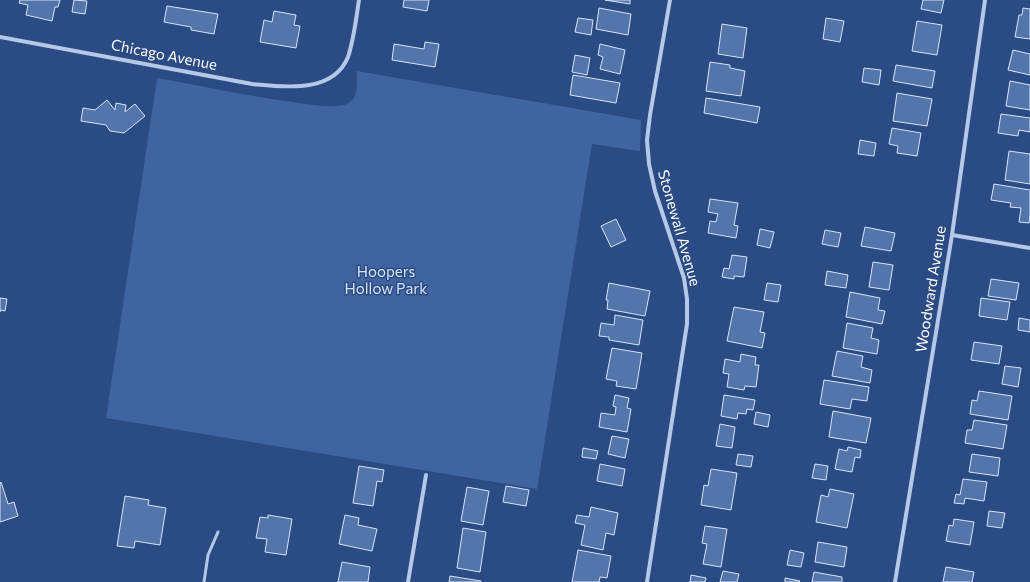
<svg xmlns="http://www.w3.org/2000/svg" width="1030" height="582" viewBox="0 0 1030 582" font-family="Commissioner,sans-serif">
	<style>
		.green { fill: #4064a0 }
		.building { fill: #5375ab; stroke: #d8e4f6 }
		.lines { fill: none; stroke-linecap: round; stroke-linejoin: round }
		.service { stroke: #b5c8e7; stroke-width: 3 }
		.minor { stroke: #b5c8e7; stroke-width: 4 }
		.labels { text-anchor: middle; stroke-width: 3; stroke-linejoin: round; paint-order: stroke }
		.street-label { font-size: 15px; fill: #fff; stroke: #2b4b84 }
		.park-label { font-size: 15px; fill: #d8e4f6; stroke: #2b4b84 }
	</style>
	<rect width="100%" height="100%" fill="#2b4b84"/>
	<!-- green -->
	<path class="green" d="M357,71L641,120L640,151L592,144L537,489L106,418L157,78C202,86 247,96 292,102C306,104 334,109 347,104C359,99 357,82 357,71Z"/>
	<!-- building -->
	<g class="building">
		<path d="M20,0H60L58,7H55L52,21L26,15L28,5L19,3Z"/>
		<path d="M74,0L87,1L85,14L72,12Z"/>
		<path d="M404,0H429L427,11L403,7Z"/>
		<path d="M605,0H630V4Z"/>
		<path d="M923,0H944L941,13L921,9Z"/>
		<path d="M167,6L218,14L214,34L191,30V27L164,22Z"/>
		<path d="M599,8L631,14L628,35L596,29Z"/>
		<path d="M1023,8L1030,9V39L1015,37L1019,15H1022Z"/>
		<path d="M274,11L296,15L294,25L300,26L296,48L260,42L264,20L272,22Z"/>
		<path d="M578,18L593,20L591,35L575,32Z"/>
		<path d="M826,18L844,21L840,42L823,39Z"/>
		<path d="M917,21L942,25L937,55L912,51Z"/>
		<path d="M722,24L747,28L743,58L718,54Z"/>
		<path d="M425,42L439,44L435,67L392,60L394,44L424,49Z"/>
		<path d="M600,44L625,50L620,74L600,69L603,57L598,55Z"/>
		<path d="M1013,50L1030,54V75L1008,70Z"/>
		<path d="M575,55L590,58L587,75L572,72Z"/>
		<path d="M710,62L730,65V68L745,71L741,96L706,91Z"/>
		<path d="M896,65L935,71L932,88L893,81Z"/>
		<path d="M864,68L881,70L879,85L862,82Z"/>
		<path d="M573,75L620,83L616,103L570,95Z"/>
		<path d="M1010,81L1030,85V110L1006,106Z"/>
		<path d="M897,93L932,99L927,126L893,121Z"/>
		<path d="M706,98L760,107L757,123L704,113Z"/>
		<path d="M107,100L115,110L116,103L126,105L125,112L135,104L145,116L124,133L110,131L106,125L81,121L83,108L95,110Z"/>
		<path d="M1001,114L1030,118V132L1019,130L1018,136L998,133Z"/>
		<path d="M892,128L921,133L917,156L897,153L898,146L889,144Z"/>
		<path d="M860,140L876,143L874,156L858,154Z"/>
		<path d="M1009,151L1030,154V184L1005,180Z"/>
		<path d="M994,184L1030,190V215L1029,223L1019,222L1021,208L1010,207L1011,203L991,200Z"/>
		<path d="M710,199L738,203L734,225L738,226L736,238L708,233L710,221L716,222L718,214L708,212Z"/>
		<path d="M616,219L626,240L611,247L601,226Z"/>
		<path d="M865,227L895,233L891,251L861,246Z"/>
		<path d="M760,229L774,232L770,248L757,245Z"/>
		<path d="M825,230L841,233L838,247L822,244Z"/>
		<path d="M732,255L747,257L744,277L734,276V279L722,277L724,268L729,269Z"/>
		<path d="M873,262L893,265L889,290L869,287Z"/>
		<path d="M827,271L848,275L846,288L825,285Z"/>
		<path d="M991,279L1019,283L1016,300L988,296Z"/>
		<path d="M609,283L650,291L645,316L607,309L608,300H606Z"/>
		<path d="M767,283L781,285L778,302L764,300Z"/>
		<path d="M850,292L880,298L878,310L885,311L882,324L846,317Z"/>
		<path d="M0,298L7,299L5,311L0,310V312Z"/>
		<path d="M981,298L1010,302L1007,320L979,316Z"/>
		<path d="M734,307L764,312L760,332L765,333L762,348L727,341Z"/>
		<path d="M615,315L643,320L639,345L609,340V337L599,336L601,323L614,325Z"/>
		<path d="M1019,318L1030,320V332L1018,330Z"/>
		<path d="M847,323L873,328L871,338L879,340L877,354L843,348Z"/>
		<path d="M974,342L1002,346L999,364L971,360Z"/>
		<path d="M612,348L642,353L636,389L616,386L617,381L606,379Z"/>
		<path d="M837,351L863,356L861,367L872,370L870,383L832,376Z"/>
		<path d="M741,354L756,357L755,365H759L756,387L745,386L744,390L727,387L729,374L723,373L725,359L740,362Z"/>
		<path d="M1005,366L1021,368L1018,387L1002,384Z"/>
		<path d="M824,380L869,387L867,401L852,399L850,409L820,404Z"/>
		<path d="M979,391L1012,396L1008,420L970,414L972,400L977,401Z"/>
		<path d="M615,395L629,398L627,408L631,409L627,432L599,427L601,413L615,415L616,407L613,406Z"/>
		<path d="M724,395L755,400L753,410L747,409L746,414L738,413L737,419L721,416Z"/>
		<path d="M833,411L871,418L866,443L829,437Z"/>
		<path d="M756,412L770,415L768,427L754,424Z"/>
		<path d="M974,420L1007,425L1003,449L965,443L967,430H972Z"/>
		<path d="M720,424L735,427L732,448L716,446Z"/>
		<path d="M612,436L629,439L625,458L608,454Z"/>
		<path d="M848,447L861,450L860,458L855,457L852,472L835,469L839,449L847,451Z"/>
		<path d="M583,448L598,451L596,459L582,457Z"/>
		<path d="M738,454L753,456L751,467L736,465Z"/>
		<path d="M972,454L1000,458L998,476L969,472Z"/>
		<path d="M600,464L625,469L622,486L597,481Z"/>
		<path d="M815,464L828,466L826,480L812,478Z"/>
		<path d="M359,466L384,470L382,482L377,481L373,506L353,503Z"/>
		<path d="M711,469L737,473L731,510L701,505L704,485L708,486Z"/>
		<path d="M963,479L987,482L984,501L965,498L964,504L954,503L956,494L960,495Z"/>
		<path d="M1,482L8,504L14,502L18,516L0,522V483Z"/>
		<path d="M506,486L529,490L526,506L503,502Z"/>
		<path d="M467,487L489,491L483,525L461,521Z"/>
		<path d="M830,489L854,494L847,528L816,522L821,495L828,497Z"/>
		<path d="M125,496L149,500L148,505L166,508L160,545L135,541L134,548L117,546Z"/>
		<path d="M591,507L618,513L614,535L606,533L603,550L581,545L585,525L575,523L577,515L589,517Z"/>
		<path d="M989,511L1005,513L1002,528L987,526Z"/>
		<path d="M268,515L292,519L286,555L265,552L267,539L256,538L260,517L268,518Z"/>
		<path d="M345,515L359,518L358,525L377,529L372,551L339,544Z"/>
		<path d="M954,519L974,522L970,545L946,541L949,525L953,526Z"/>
		<path d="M705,526L727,529L721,567L703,564L707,544L702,543Z"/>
		<path d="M463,528L486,532L480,572L457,568Z"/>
		<path d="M818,542L847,547L844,567L815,562Z"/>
		<path d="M578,550L611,556L607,578L600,577L599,582H572Z"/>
		<path d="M790,550L804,553L801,567L787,565Z"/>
		<path d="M342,562L370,567L368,582H338Z"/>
		<path d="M946,567L974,572L972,582H943Z"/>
		<path d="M723,571L739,574L737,582H720Z"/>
		<path d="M814,572L842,577V582H812Z"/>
		<path d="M691,575L706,578L705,582H690Z"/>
		<path d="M450,576L481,581V582H449Z"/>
		<path d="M785,578L800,581L799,582H785Z"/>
	</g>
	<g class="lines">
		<!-- service -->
		<path class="service" d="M204,582L208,555L218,532"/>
		<!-- minor -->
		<g class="minor">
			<path d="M0,37L252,84C284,87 333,94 348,57C354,39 356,19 359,0"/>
			<path d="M952,235L1030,248"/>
			<path d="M408,582L426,475"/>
			<path d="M647,582L687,324V299L684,278L655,191L649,164L647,140L650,115L670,0"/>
			<path d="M895,582L952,235L985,0"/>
		</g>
	</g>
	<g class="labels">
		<!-- street labels -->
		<g class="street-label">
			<text transform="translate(164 55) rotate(11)" y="5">Chicago Avenue</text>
			<text transform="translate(679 228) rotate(74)" y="5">Stonewall Avenue</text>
			<text transform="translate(931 289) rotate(-81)" y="5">Woodward Avenue</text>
		</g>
		<!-- park labels -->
		<g class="park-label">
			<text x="386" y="277">Hoopers<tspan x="386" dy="17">Hollow Park</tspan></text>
		</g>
	</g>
</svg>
